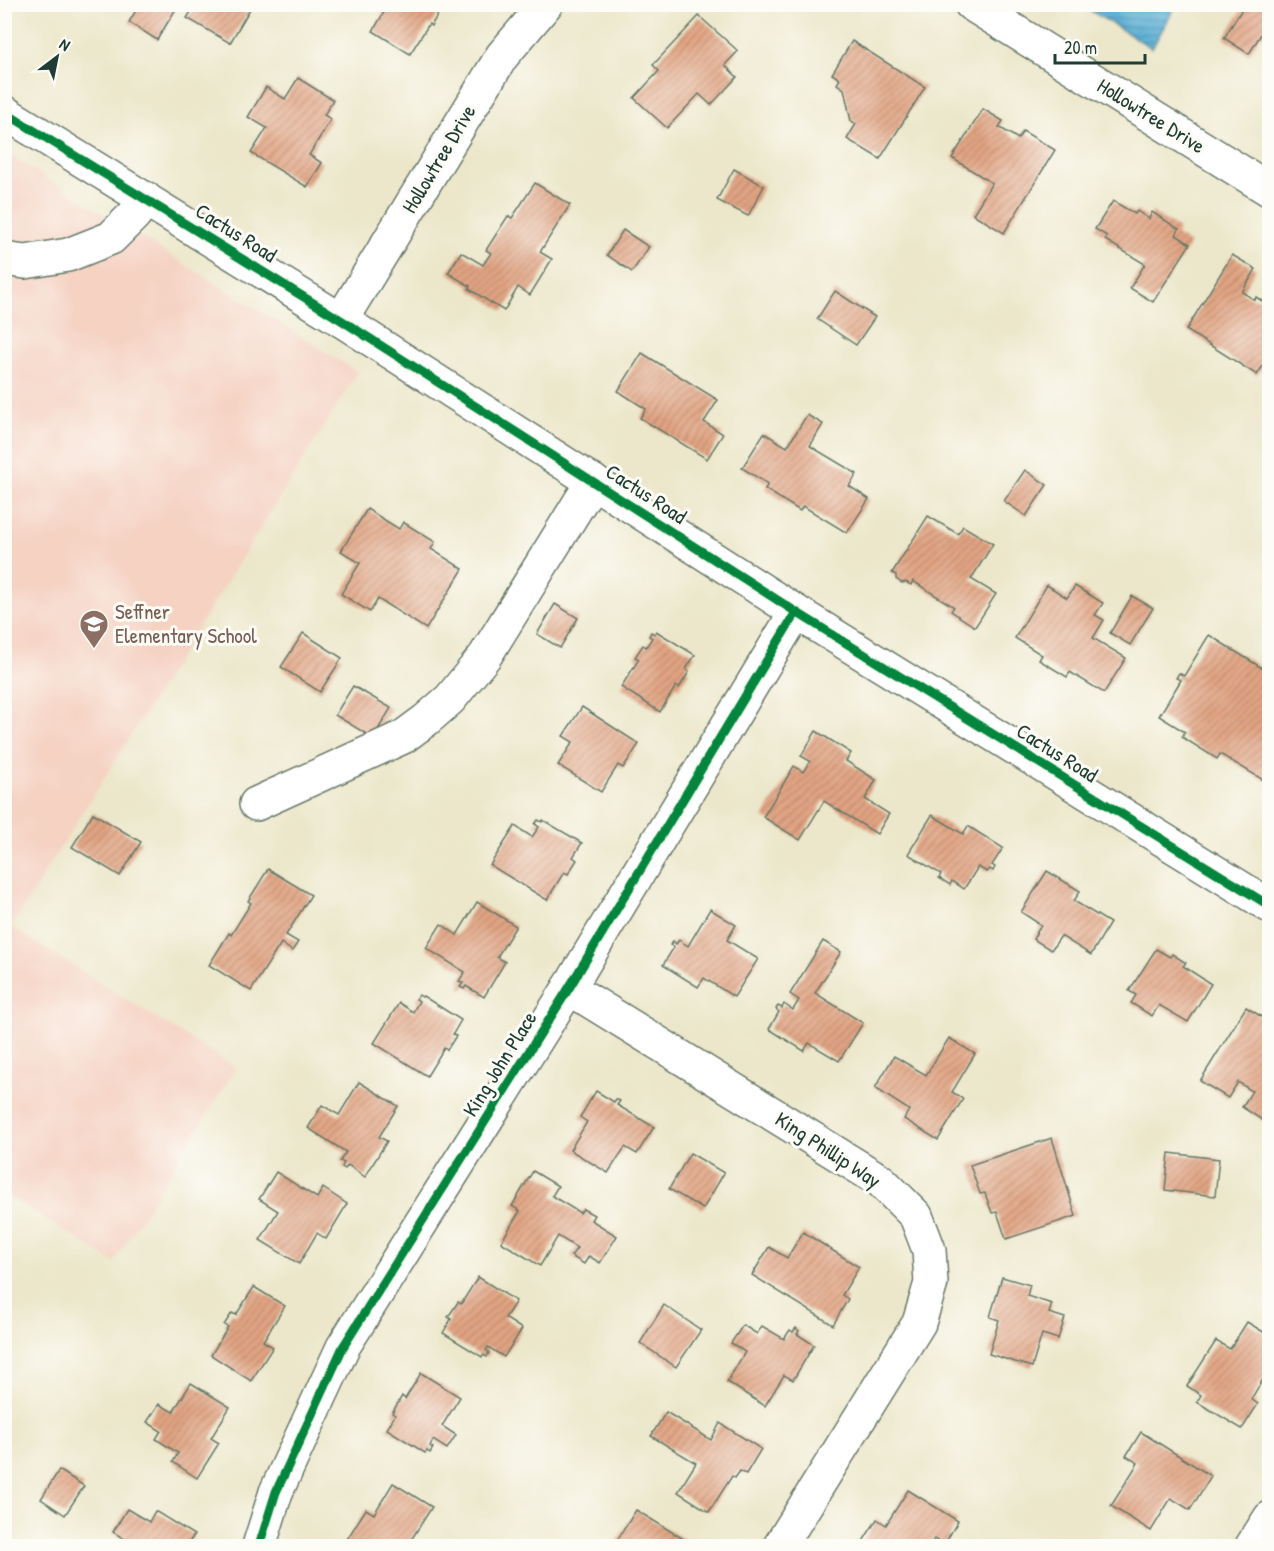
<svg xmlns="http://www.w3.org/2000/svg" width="1274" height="1551" viewBox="0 0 1274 1551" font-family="'Patrick Hand',sans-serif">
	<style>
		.built { fill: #f5d2c2 }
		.water { fill: url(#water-rules); stroke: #3c7684; stroke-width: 1.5 }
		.building { fill: url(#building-hatch) }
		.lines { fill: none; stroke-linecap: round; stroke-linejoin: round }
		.minor-casing { stroke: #677868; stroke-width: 36 }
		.minor { stroke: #fff; stroke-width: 33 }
		.cycleway-casing { stroke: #fdfcf7; stroke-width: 13 }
		.cycleway { stroke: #00873e; stroke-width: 9 }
		.labels { text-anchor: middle; stroke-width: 6; stroke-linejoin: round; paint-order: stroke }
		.street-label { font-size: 21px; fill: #1f3d34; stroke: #fdfcf7 }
		.education-label { font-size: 21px; fill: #785e54; stroke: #fdfcf7; text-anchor: start }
	</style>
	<defs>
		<pattern id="water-rules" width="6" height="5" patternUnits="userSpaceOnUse" patternTransform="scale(1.5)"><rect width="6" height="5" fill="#59aed5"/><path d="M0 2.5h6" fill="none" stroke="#498fae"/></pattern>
		<pattern id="building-hatch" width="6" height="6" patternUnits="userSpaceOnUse" patternTransform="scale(1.5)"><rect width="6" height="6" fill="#e2a483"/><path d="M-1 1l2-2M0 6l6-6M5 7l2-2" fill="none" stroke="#b7876c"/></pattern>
	</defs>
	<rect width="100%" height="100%" fill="#fdfcf7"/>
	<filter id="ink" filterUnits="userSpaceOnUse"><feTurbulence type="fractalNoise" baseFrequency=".0167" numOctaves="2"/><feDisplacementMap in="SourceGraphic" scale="12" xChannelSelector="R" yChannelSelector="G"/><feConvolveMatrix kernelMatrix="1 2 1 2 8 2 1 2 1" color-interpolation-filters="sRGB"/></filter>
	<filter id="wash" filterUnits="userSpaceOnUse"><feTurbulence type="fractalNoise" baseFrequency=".008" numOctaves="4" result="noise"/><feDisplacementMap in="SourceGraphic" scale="24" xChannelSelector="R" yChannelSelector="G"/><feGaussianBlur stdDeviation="1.35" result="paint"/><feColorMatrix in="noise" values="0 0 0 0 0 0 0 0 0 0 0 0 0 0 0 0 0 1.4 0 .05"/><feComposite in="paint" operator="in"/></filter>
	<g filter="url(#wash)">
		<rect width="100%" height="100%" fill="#ece7ca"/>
		<!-- built -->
		<path class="built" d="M4,152L358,372L11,927L236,1068L114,1262L5,1194Z"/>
		<!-- water -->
		<path class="water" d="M1081,5H1176L1152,48Z"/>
		<g id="blocks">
			<!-- building -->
			<g class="building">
				<path d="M140,4H179L157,40L129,22Z"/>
				<path d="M196,4H248L251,7L230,43L187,18Z"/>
				<path d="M384,4H444L431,26L429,24L410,54L373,31L387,7Z"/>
				<path d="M1245,4H1270V39L1261,34L1249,54L1224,38Z"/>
				<path d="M699,16L738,51L725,65L737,77L711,105L699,94L667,128L634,98L659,71L653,65Z"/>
				<path d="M852,41L925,87L880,159L847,139L856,124L851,121L844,89L837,84L840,79L832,74Z"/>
				<path d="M298,78L333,100L324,115L331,119L309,155L322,163L307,187L251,153L267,128L248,117L266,87L285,99Z"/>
				<path d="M983,109L1003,121L999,127L1018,139L1023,131L1055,150L1004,233L973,214L992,183L952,158Z"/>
				<path d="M734,169L764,186L748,216L717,200Z"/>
				<path d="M535,183L570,205L540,252L552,259L530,295L518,287L504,311L469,289L470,286L448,273L461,252L483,265L491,253L486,250L508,216L512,218Z"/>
				<path d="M1113,201L1135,214L1137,211L1149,219L1152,212L1179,229L1176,235L1190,244L1153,302L1130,288L1145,264L1105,240L1107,236L1095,229Z"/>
				<path d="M623,230L649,247L632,272L607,255Z"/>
				<path d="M1232,255L1256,269L1242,292L1255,300L1256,297L1270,306V355L1257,375L1186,330Z"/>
				<path d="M835,291L875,317L856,345L817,319Z"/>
				<path d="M642,353L718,400L704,422L723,434L707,459L640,418L646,409L618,391Z"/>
				<path d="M807,415L823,424L810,446L857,474L849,486L869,499L847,533L803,506L800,511L765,489L768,484L742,468L764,433L787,447Z"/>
				<path d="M1025,470L1047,485L1026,516L1004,501Z"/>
				<path d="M367,509L399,529L403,522L435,542L431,549L463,569L426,629L378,599L370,612L341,594L360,563L341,551Z"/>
				<path d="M928,516L958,534L963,526L993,544L971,579L996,594L975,627L951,611L954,607L913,581L911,585L906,582L902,583L896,579V575L892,573Z"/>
				<path d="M1047,585L1067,598L1075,586L1103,603L1095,615L1104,620L1093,638L1126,658L1104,693L1070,672L1067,677L1039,660L1042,655L1015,638Z"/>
				<path d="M1132,596L1153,608L1130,645L1110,633Z"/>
				<path d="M555,604L578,618L560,648L537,634Z"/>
				<path d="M656,631L695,655L686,669L689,672L679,688L676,686L660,712L621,687L639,659L635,657L643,645L646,647L652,638L649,636L651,632L655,634Z"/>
				<path d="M303,633L342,658L320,692L281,667Z"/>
				<path d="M1209,635L1270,673V774L1265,781L1220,754L1217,759L1182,737L1185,732L1159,716L1181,680L1176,678L1179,673L1184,676Z"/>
				<path d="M353,686L391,708L373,738L335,715Z"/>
				<path d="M582,707L639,744L623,768L618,765L601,792L558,765L573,742L563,736Z"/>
				<path d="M816,731L851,753L846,761L876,780L865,799L889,814L877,834L824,801L800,840L763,817L794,766L803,772L810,761L801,756Z"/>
				<path d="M93,813L141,842L120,876L72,847Z"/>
				<path d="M932,815L963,834L968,826L1003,848L992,865L995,867L993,871L990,869L987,872L978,867L964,889L952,881L950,885L939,878L941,874L908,854Z"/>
				<path d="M538,820L542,822L543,820L582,843L573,857L577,860L568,874L564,872L547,900L490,865L515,826L532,837L539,827L535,824Z"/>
				<path d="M268,869L311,895L286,935L298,942L292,951L281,943L251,991L209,965L229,933L231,935L251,903L248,901Z"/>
				<path d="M1047,871L1080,891L1074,901L1110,923L1091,955L1061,936L1051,950L1033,939L1041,925L1021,912Z"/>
				<path d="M477,902L516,926L497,957L505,962L484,997L466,986L464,989L460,987L463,983L459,981L465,972L426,948L441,924L457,935Z"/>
				<path d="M710,909L736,925L727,940L758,959L734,997L704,978L698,987L663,965L674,947L670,945L673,941L676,944L679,940L688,946Z"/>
				<path d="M823,941L841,952L815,993L863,1023L839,1061L809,1043L804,1051L769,1029L779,1012L776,1009L778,1006L782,1008L784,1004L793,1010L799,1000L790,994Z"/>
				<path d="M1156,949L1170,957L1172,954L1186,963L1183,966L1211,984L1188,1022L1159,1005L1152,1016L1131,1003L1136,995L1129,991Z"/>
				<path d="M419,995L422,997L423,996L461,1020L453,1034L456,1036L447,1050L444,1048L427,1076L374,1043L399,1003L413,1012L419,1001L416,999Z"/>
				<path d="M1246,1007L1270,1022V1115L1265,1122L1242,1107L1252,1091L1238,1082L1228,1098L1200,1081Z"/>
				<path d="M949,1038L975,1054L952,1092L963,1099L938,1140L904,1119L909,1110L875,1088L894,1056L926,1075Z"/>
				<path d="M359,1082L398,1106L379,1137L387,1141L365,1177L348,1165L345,1169L342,1167L344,1163L340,1161L346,1152L308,1128L322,1105L339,1115Z"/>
				<path d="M596,1091L614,1102L616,1099L620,1101L617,1105L654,1127L637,1154L625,1147L608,1173L570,1150L587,1122L580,1117Z"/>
				<path d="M1052,1138L1076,1216L1006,1239L997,1212L992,1213L985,1193L980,1194L970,1165Z"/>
				<path d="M690,1153L724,1173L703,1209L669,1189Z"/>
				<path d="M1169,1153L1219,1159L1215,1196L1165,1190Z"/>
				<path d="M533,1171L558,1186L552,1196L580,1213L583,1209L594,1215L591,1220L617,1236L600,1263L589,1256L584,1264L571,1256L577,1248L558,1236L540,1266L501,1242L520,1211L512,1206Z"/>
				<path d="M276,1172L317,1198L323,1188L347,1204L326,1239L317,1233L299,1264L260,1240L278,1211L259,1199Z"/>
				<path d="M803,1232L859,1267L842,1295L848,1299L833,1325L752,1275L769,1247L787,1258Z"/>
				<path d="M478,1277L516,1301L505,1318L522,1329L504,1357L488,1347L486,1350L489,1352L487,1357L483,1355L482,1357L443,1333L451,1319L448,1317L458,1302L461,1304Z"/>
				<path d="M1002,1277L1030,1285L1027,1296L1052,1304L1049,1313L1065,1318L1058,1339L1042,1334L1032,1367L989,1354L999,1320L990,1317Z"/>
				<path d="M254,1287L285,1306L263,1341L273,1347L251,1381L211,1355L228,1327L224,1325L232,1313L236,1315Z"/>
				<path d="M664,1305L701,1330L676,1367L640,1343Z"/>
				<path d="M1247,1322L1270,1336V1379L1265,1376L1251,1399L1258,1404L1242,1429L1197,1402L1201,1395L1187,1386L1216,1341L1230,1349Z"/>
				<path d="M743,1325L757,1334L762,1326L784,1339L790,1330L793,1332L796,1328L799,1331L797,1334L814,1345L793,1380L784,1375L765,1406L727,1382L745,1352L731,1343Z"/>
				<path d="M421,1373L460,1397L442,1426L456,1435L447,1449L433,1440L430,1446L433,1448L430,1453L427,1451L425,1453L387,1429L395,1415L392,1413L402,1396L405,1399Z"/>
				<path d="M191,1383L230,1407L211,1438L219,1443L197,1478L173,1462L178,1453L156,1439L161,1431L147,1422L159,1404L173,1412Z"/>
				<path d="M666,1412L711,1440L720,1423L761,1449L746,1474L740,1471L735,1478L732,1476L709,1512L678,1492L696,1463L651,1436Z"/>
				<path d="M1141,1432L1211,1476L1190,1510L1171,1498L1151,1531L1111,1506L1138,1463L1126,1456Z"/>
				<path d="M59,1470L84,1486L65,1515L41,1499Z"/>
				<path d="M393,1483L432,1507L411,1540L415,1542L413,1546H349L344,1544L366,1509L374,1514Z"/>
				<path d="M908,1490L958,1521L944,1545L934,1539L930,1546H860L877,1519L886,1525Z"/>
				<path d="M127,1509L149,1522L155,1511L194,1535L187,1546H133L134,1545L113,1532Z"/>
				<path d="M636,1510L695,1546H617L614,1545Z"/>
			</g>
		</g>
	</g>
	<g filter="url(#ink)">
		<use href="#blocks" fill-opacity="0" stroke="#677868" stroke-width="1.5"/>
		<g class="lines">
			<!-- minor casing -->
			<g class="minor-casing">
				<g id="minor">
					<path d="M971,4L1270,190"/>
					<path d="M4,112L341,320L796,612L1270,906"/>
					<path d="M4,259L25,262L68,255L111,238L135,214L145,198"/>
					<path d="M341,320L502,56L546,4"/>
					<path d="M256,804L403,737L426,720L450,699L485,656L593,481"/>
					<path d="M569,988L881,1181L916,1216L929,1250L931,1283L919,1323L780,1546"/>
					<path d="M259,1546L276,1492L343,1347L569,988L796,612"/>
					<path d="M1252,1546L1270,1518"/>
				</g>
			</g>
			<!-- minor -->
			<use href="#minor" class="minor"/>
			<!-- cycleway casing -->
			<g class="cycleway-casing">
				<g id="cycleway">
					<path d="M4,112L341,320L796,612L1270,906"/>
					<path d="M259,1546L276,1492L343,1347L569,988L796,612"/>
				</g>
			</g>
			<!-- cycleway -->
			<use href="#cycleway" class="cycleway"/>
		</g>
	</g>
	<!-- icons -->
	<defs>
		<g id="school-pin" transform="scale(1.5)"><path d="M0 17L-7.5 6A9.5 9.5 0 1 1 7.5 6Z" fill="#8d6e63" stroke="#fdfcf7"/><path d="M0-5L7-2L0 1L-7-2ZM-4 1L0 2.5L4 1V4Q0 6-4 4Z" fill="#fff"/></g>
	</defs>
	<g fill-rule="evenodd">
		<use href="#school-pin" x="94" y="624"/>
	</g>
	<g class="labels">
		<!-- street labels -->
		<g class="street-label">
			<text transform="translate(1151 116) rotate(32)" y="7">Hollowtree Drive</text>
			<text transform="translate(439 159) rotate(-59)" y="7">Hollowtree Drive</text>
			<text transform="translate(236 233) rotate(32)" y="7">Cactus Road</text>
			<text transform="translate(646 494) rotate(33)" y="7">Cactus Road</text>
			<text transform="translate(1057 753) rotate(32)" y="7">Cactus Road</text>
			<text transform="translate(500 1064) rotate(-58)" y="7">King John Place</text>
			<text transform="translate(828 1150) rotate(33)" y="7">King Phillip Way</text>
		</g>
		<!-- education labels -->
		<g class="education-label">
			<text x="115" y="619">Seffner<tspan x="115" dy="24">Elementary School</tspan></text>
		</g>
	</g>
	<!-- margin -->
	<rect width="1274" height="1551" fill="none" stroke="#fdfcf7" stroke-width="24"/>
	<!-- north arrow -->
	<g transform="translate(57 57) rotate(32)" stroke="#fdfcf7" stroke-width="4.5" paint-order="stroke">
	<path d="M0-4.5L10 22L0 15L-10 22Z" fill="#1f3d34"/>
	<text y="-9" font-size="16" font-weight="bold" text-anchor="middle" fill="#1f3d34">N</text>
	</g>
	<!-- scale -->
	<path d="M1055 54v9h90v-9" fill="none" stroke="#1f3d34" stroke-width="3"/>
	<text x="1064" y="54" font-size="18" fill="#1f3d34" stroke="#fdfcf7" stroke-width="4.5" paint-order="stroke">20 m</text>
</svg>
